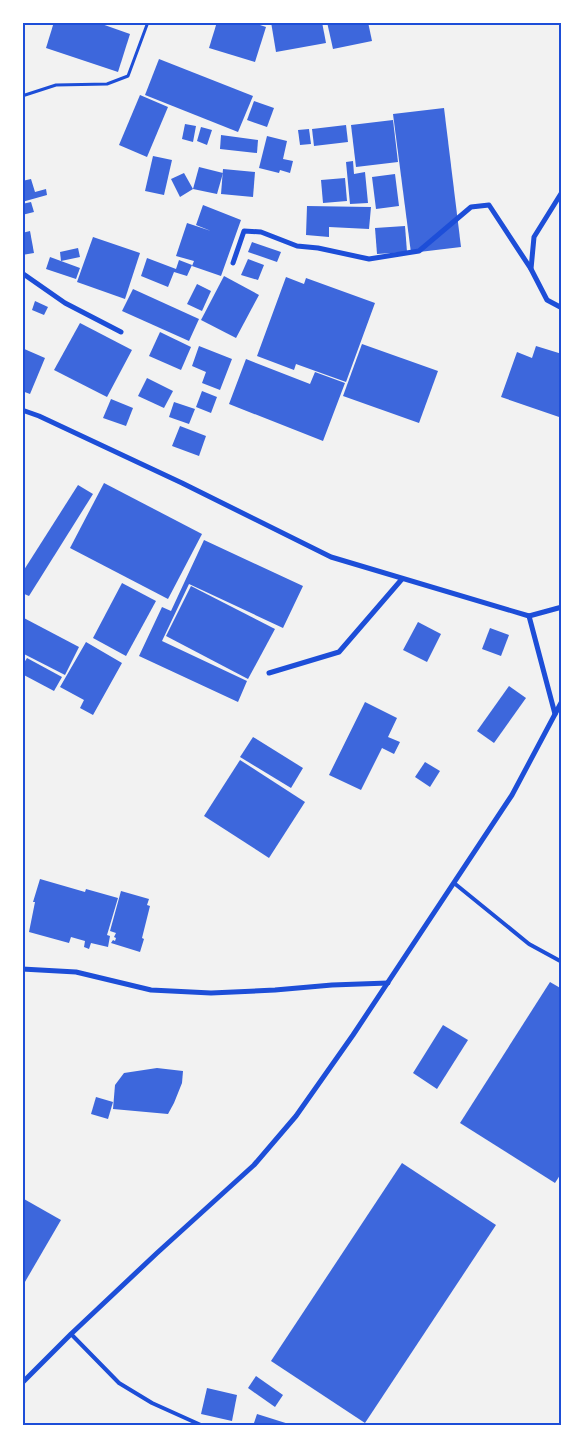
<svg xmlns="http://www.w3.org/2000/svg" width="584" height="1448" viewBox="0 0 584 1448" font-family="Poppins,sans-serif">
	<style>
		.building { fill: #3d67dc }
		.lines { fill: none; stroke-linecap: round; stroke-linejoin: round }
		.path { stroke: #1d4ed8; stroke-width: 3 }
		.service { stroke: #1d4ed8; stroke-width: 4 }
		.minor { stroke: #1d4ed8; stroke-width: 5 }
		.neatline { fill: none; stroke: #1d4ed8; stroke-width: 2 }
	</style>
	<rect width="100%" height="100%" fill="#f2f2f2"/>
	<!-- building -->
	<g class="building">
		<path d="M54,22H96L130,34L118,72L46,48Z"/>
		<path d="M217,22H251L266,27L255,62L209,48Z"/>
		<path d="M271,22H322L326,43L276,52Z"/>
		<path d="M327,22H368L372,41L333,49Z"/>
		<path d="M159,59L253,96L238,132L145,95Z"/>
		<path d="M140,95L168,107L147,157L119,145Z"/>
		<path d="M254,101L274,108L267,127L247,120Z"/>
		<path d="M444,108L461,247L411,253L393,114Z"/>
		<path d="M393,120L398,162L356,167L351,125Z"/>
		<path d="M185,124L196,126L193,142L182,139Z"/>
		<path d="M346,125L348,142L314,146L312,129Z"/>
		<path d="M201,127L212,130L207,145L197,141Z"/>
		<path d="M309,129L311,144L300,145L298,130Z"/>
		<path d="M221,135L258,140L257,153L220,149Z"/>
		<path d="M267,136L287,141L283,159L293,161L290,173L280,170L279,173L259,168Z"/>
		<path d="M153,156L172,160L164,195L145,191Z"/>
		<path d="M353,161L354,174L365,172L368,203L350,204L346,162Z"/>
		<path d="M199,167L223,173L217,194L193,189Z"/>
		<path d="M223,169L255,172L253,197L221,194Z"/>
		<path d="M184,173L193,189L180,197L171,179Z"/>
		<path d="M395,174L399,206L376,209L372,177Z"/>
		<path d="M345,178L347,201L323,203L321,180Z"/>
		<path d="M31,179L35,192L46,189L47,195L22,202V181Z"/>
		<path d="M31,202L34,212L22,215V204Z"/>
		<path d="M203,205L241,220L221,276L192,266L194,261L176,256L187,223L211,231L196,225Z"/>
		<path d="M307,206L371,207L369,229L329,227V237L306,235Z"/>
		<path d="M405,226L407,252L377,254L375,228Z"/>
		<path d="M30,231L34,253L22,255V233Z"/>
		<path d="M93,237L140,253L125,299L77,282Z"/>
		<path d="M252,242L281,252L277,262L248,252Z"/>
		<path d="M78,248L80,257L61,261L60,252Z"/>
		<path d="M50,257L80,268L76,279L46,269Z"/>
		<path d="M147,258L176,269L179,260L192,265L187,276L174,272L168,287L141,276Z"/>
		<path d="M248,259L264,265L258,280L241,275Z"/>
		<path d="M224,276L259,295L236,338L201,320Z"/>
		<path d="M286,277L304,284L306,278L375,303L346,382L296,364L294,370L257,356Z"/>
		<path d="M197,284L211,291L202,311L187,304Z"/>
		<path d="M133,289L199,319L189,341L122,311Z"/>
		<path d="M35,301L48,307L44,315L32,310Z"/>
		<path d="M80,323L132,350L107,397L54,370Z"/>
		<path d="M160,332L191,347L181,370L149,356Z"/>
		<path d="M362,344L438,371L419,423L343,396Z"/>
		<path d="M199,346L232,359L220,390L202,383L206,372L192,366Z"/>
		<path d="M536,346L562,354V418L501,397L517,352L532,358Z"/>
		<path d="M22,348L45,358L30,394L22,391Z"/>
		<path d="M246,359L310,384L315,372L345,383L323,441L229,404Z"/>
		<path d="M147,378L173,391L164,408L138,396Z"/>
		<path d="M202,391L217,397L211,413L196,407Z"/>
		<path d="M111,399L133,408L126,426L103,418Z"/>
		<path d="M174,402L195,409L189,424L169,417Z"/>
		<path d="M180,426L206,436L199,456L172,446Z"/>
		<path d="M104,483L202,534L168,599L70,548Z"/>
		<path d="M78,485L93,494L29,596L22,593V573Z"/>
		<path d="M204,540L303,586L283,628L189,584L162,641L247,681L238,702L139,656L162,607L171,611Z"/>
		<path d="M122,583L156,601L126,656L93,638Z"/>
		<path d="M191,586L275,629L248,679L166,636Z"/>
		<path d="M22,617L79,647L65,675L22,653Z"/>
		<path d="M418,622L441,634L427,662L403,650Z"/>
		<path d="M490,628L509,635L501,656L482,649Z"/>
		<path d="M86,642L122,663L93,715L80,708L84,700L60,687Z"/>
		<path d="M27,658L62,677L54,691L22,674V666Z"/>
		<path d="M509,686L526,698L494,743L477,731Z"/>
		<path d="M365,702L397,718L388,737L400,742L394,754L382,748L361,790L329,775Z"/>
		<path d="M253,737L303,768L291,788L240,757Z"/>
		<path d="M240,760L305,802L269,858L204,816Z"/>
		<path d="M425,762L440,771L430,787L415,777Z"/>
		<path d="M40,879L85,892L86,889L118,898L107,935L110,936L108,947L91,943L89,949L84,947L85,941L71,937L69,943L29,932L35,902H33Z"/>
		<path d="M121,891L149,899L147,905L150,906L142,938L144,939L140,952L111,943L113,940L115,941L116,938L114,937L116,933L110,931Z"/>
		<path d="M550,982L562,989V1172L555,1183L460,1123Z"/>
		<path d="M443,1025L468,1040L437,1089L413,1073Z"/>
		<path d="M157,1068L183,1071L182,1083L174,1103L168,1114L113,1109L115,1085L124,1073Z"/>
		<path d="M96,1097L113,1102L108,1119L91,1114Z"/>
		<path d="M402,1163L496,1225L365,1423L271,1361Z"/>
		<path d="M24,1199L61,1220L22,1287V1201Z"/>
		<path d="M256,1376L283,1395L275,1407L248,1388Z"/>
		<path d="M207,1388L237,1395L232,1421L201,1414Z"/>
		<path d="M257,1414L292,1425V1426H253Z"/>
	</g>
	<g class="lines">
		<!-- path -->
		<path class="path" d="M22,96L56,85L107,84L128,76L148,22"/>
		<!-- service -->
		<g class="service">
			<path d="M454,883L529,944L562,962"/>
			<path d="M71,1334L119,1383L152,1403L203,1426"/>
		</g>
		<!-- minor -->
		<g class="minor">
			<path d="M562,192L534,237L531,269L547,300L562,308"/>
			<path d="M233,263L244,231L261,232L297,246L318,248L369,259L419,251L471,207L489,205L531,269"/>
			<path d="M22,273L65,303L121,332"/>
			<path d="M22,410L39,416L182,483L331,557L529,616L562,607"/>
			<path d="M529,616L555,714"/>
			<path d="M269,673L339,652L402,579"/>
			<path d="M22,969L76,972L151,990L211,993L275,990L332,985L388,983"/>
			<path d="M22,1383L71,1334L157,1253L254,1165L296,1116L353,1035L512,795L562,701"/>
		</g>
	</g>
	<!-- border -->
	<rect width="584" height="1448" fill="none" stroke="#ffffff" stroke-width="48"/>
	<rect x="24" y="24" width="536" height="1400" class="neatline"/>
</svg>
